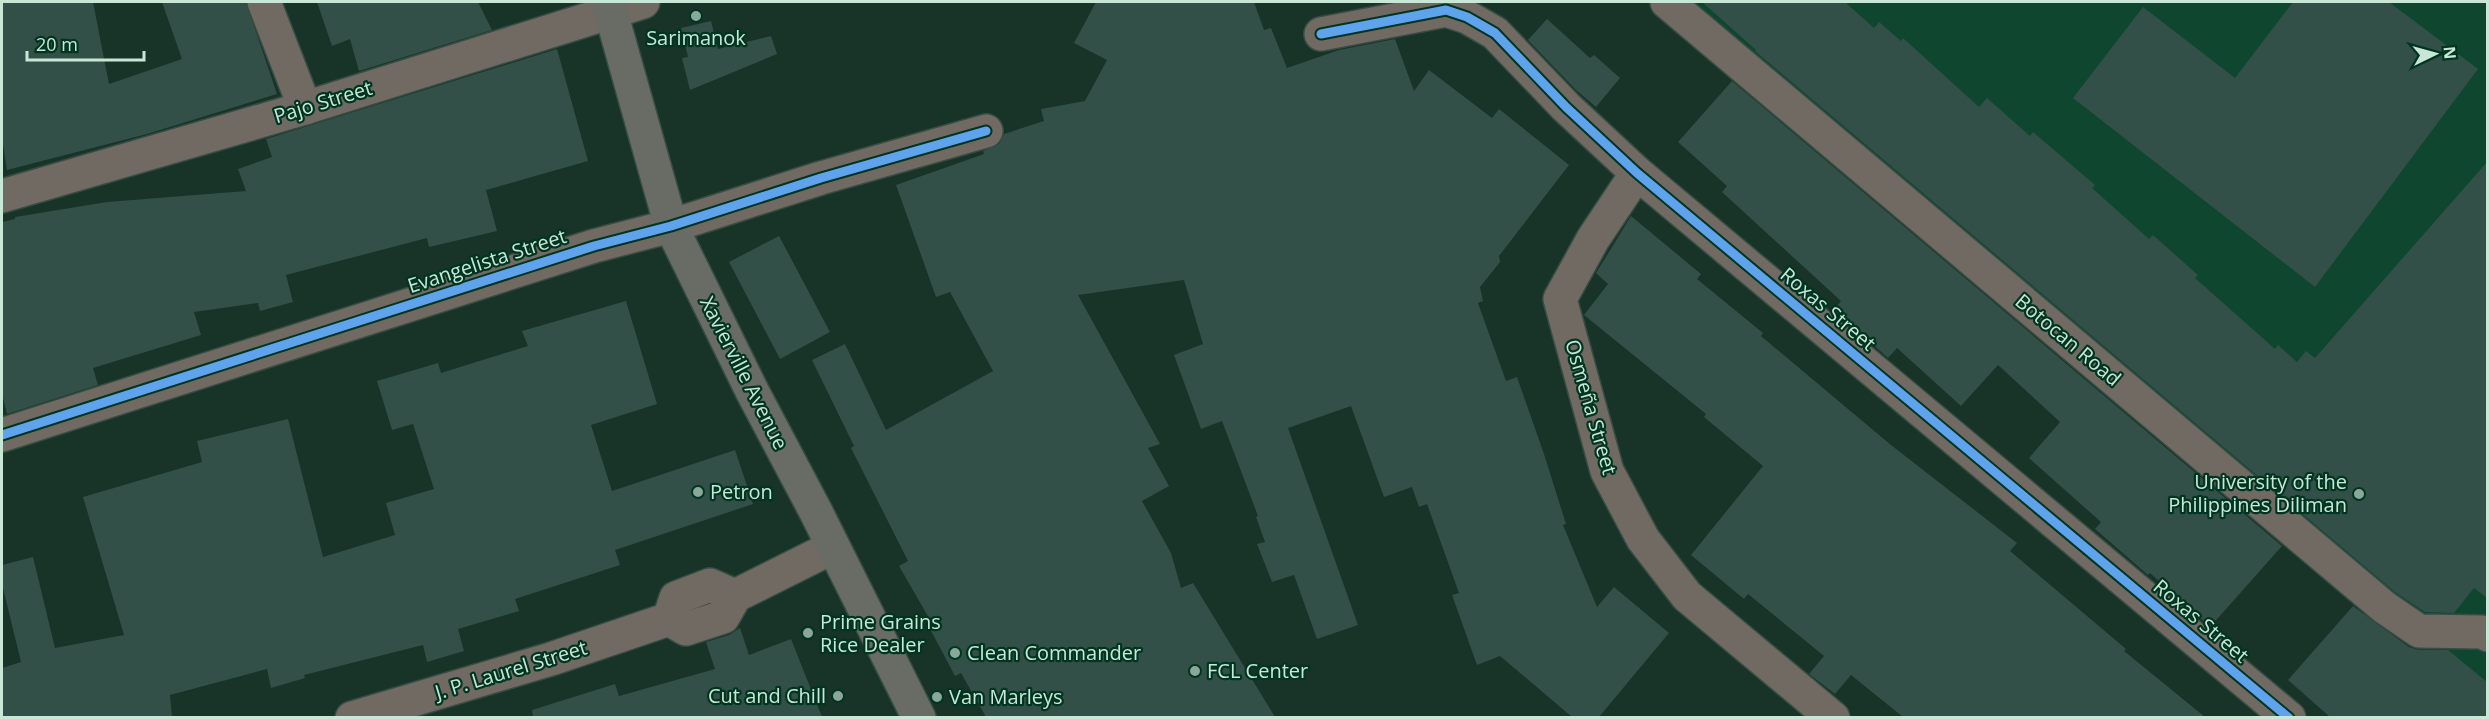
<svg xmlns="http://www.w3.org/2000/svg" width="2489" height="719" viewBox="0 0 2489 719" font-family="'Open Sans',sans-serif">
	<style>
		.built { fill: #0e4630 }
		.building { fill: #325048 }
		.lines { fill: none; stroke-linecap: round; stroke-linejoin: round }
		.minor-casing { stroke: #374d43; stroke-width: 36 }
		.major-casing { stroke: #374d43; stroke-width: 36 }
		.minor { stroke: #706a63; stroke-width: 33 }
		.major { stroke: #686c64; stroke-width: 33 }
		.cycleway-casing { stroke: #003521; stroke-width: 13 }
		.cycleway { stroke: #60a3ed; stroke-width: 9 }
		.poi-dot { fill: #8aa899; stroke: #003521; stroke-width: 2 }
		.labels { text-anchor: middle; stroke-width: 4.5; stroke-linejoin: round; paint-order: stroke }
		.poi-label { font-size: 20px; fill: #c8e7d6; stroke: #003521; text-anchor: start }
		.street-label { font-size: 20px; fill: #c8e7d6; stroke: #003521 }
	</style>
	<rect width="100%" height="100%" fill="#183328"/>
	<!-- built -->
	<path class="built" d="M1650,2H2487V708L1972,279Z"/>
	<!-- building -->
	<g class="building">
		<path d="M2,2H93L109,84L182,59L162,2H246L277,94L147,134L7,170L2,138Z"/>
		<path d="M317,2H478L492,30L359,71L350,39L332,46Z"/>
		<path d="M1096,2H1254L1264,30L1271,28L1287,68L1339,50L1395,39L1414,91L1429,70L1492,118L1499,109L1569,165L1499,256L1500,262L1480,287L1483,301L1478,303L1506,381L1517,377L1544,454L1566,524L1563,525L1597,607L1614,587L1669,633L1599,717H1572L1500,656L1477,665L1452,595L1459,593L1427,504L1419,507L1412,487L1384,497L1351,406L1288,428L1358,625L1317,639L1294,575L1272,582L1257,544L1265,542L1256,517L1258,516L1222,421L1201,429L1174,355L1203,344L1184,280L1078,295L1160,444L1148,448L1169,486L1142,501L1171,553L1181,588L1193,583L1275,717H986L961,673L955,676L929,627L933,625L899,566L908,561L851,448L854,446L812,360L845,344L886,430L993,371L950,292L936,297L896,185L984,154L983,151L999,144L1004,134L1044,121L1041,109L1085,101L1107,60L1074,43Z"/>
		<path d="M1702,2H1845L1874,28L1879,22L1901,41L1903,38L1979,107L1987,98L2030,136L2033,132L2095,185L2092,188L2149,239L2153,235L2198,275L2195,278L2275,349L2278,345L2297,362L2306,351L2315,358L2487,162V598L2474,588L2454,613L2425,612L2395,592L1755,51L1756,50Z"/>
		<path d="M2293,2H2389L2478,69L2315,287L2073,98L2143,7L2235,78Z"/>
		<path d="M1547,19L1590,58L1594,55L1620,78L1596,107L1576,90L1528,40Z"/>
		<path d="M711,21L718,49L771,36L777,54L690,90L682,58L688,57L681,28Z"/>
		<path d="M557,49L588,161L486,190L497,231L429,247L427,238L286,275L293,302L260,311L258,303L194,312L201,335L93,368L98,385L7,414L2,394V222L15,219V217L107,202L246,191L238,169L272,157L266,139Z"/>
		<path d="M1732,81L2282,546L2210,627L2150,573L2148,575L2095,529L2101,522L2029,458L2060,422L1998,365L1961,406L1897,348L1888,358L1834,310L1841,301L1722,192L1727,186L1678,142Z"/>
		<path d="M1631,216L1701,274L1697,279L1763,333L1761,336L1891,445L2017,543L2010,551L2126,649L2124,651L2205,717H1903L1851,675L1835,694L1809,674L1824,656L1748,594L1744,599L1691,555L1763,466L1704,417L1706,414L1584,315L1608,284L1596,273Z"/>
		<path d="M779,236L830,332L780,359L729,262Z"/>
		<path d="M626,301L657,404L591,425L612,491L735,450L753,504L615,550L620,565L515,599L519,611L458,629L464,651L427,662L423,645L304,675L305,678L271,688L267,669L170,695L172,717H2V668L21,662L2,584V565L33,557L55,648L124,635L83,497L202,462L197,441L288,419L323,557L395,535L386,503L434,489L413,424L392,430L377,381L438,363L441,373L528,346L522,331Z"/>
		<path d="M2353,606L2409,647L2419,650H2448L2487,682V717H2330L2288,680Z"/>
		<path d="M740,628L749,655L791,639L822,717H533L532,710L615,684L619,696L715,669L706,642L729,635Z"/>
	</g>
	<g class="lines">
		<!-- minor casing -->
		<g class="minor-casing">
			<g id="minor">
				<path d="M264,2L305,108"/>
				<path d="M1667,2L2384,607L2419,631L2482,632L2488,635"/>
				<path d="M1321,34L1446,10L1467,17L1495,33L1566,107L1637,173L2289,718"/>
				<path d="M1637,173L1593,239L1560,299L1607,471L1643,539L1687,596L1833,718"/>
				<path d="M2,196L305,108L643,2"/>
				<path d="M2,435L594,246L671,226L821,178L986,131"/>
				<path d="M669,619L676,598L710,585L735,596"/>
				<path d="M352,718L551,659L669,619L686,629L723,617L735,596L833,547"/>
			</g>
		</g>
		<!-- major casing -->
		<g class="major-casing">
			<path id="major" d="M608,2L671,226L752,391L816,512L919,718"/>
		</g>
		<!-- minor -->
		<use href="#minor" class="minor"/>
		<!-- major -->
		<use href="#major" class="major"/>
		<!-- cycleway casing -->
		<g class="cycleway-casing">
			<g id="cycleway">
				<path d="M1321,34L1446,10L1467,17L1495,33L1566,107L1637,173L2289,718"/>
				<path d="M2,435L594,246L671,226L821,178L986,131"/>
			</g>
		</g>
		<!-- cycleway -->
		<use href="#cycleway" class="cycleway"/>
	</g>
	<!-- markers -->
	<g class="poi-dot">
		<circle cx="696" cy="16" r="6"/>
		<circle cx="698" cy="492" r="6"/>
		<circle cx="2359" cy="494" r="6"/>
		<circle cx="808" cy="633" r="6"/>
		<circle cx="955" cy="653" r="6"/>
		<circle cx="1195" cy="671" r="6"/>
		<circle cx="838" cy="696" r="6"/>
		<circle cx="937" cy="697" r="6"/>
	</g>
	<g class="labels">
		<!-- poi labels -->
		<g class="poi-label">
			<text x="696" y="45" text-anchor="middle">Sarimanok</text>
			<text x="2347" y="489" text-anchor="end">University of the<tspan x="2347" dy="23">Philippines Diliman</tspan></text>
			<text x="710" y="499">Petron</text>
			<text x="820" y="629">Prime Grains<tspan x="820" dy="23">Rice Dealer</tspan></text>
			<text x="967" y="660">Clean Commander</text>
			<text x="1207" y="678">FCL Center</text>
			<text x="826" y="703" text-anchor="end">Cut and Chill</text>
			<text x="949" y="704">Van Marleys</text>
		</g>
		<!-- street labels -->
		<g class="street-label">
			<text transform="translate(323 102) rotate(-17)" y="7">Pajo Street</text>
			<text transform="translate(487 261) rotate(-18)" y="7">Evangelista Street</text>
			<text transform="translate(1828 309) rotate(40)" y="7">Roxas Street</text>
			<text transform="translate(2068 340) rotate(40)" y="7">Botocan Road</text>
			<text transform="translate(744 373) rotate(63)" y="7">Xavierville Avenue</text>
			<text transform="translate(1591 407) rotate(74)" y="7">Osmeña Street</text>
			<text transform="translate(2201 621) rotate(40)" y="7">Roxas Street</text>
			<text transform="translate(511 670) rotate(-17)" y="7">J. P. Laurel Street</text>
		</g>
	</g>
	<!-- border -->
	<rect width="2489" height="719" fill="none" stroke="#c8e7d6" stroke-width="6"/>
	<!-- north arrow -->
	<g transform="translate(2435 54) rotate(85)" stroke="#003521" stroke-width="4.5" paint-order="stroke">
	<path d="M0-4.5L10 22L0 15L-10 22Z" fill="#c8e7d6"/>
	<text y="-9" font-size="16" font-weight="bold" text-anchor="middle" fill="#c8e7d6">N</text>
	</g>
	<!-- scale -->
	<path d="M27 51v9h117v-9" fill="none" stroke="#c8e7d6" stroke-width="3"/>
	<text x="36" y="51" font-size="18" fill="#c8e7d6" stroke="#003521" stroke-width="4.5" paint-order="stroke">20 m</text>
</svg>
